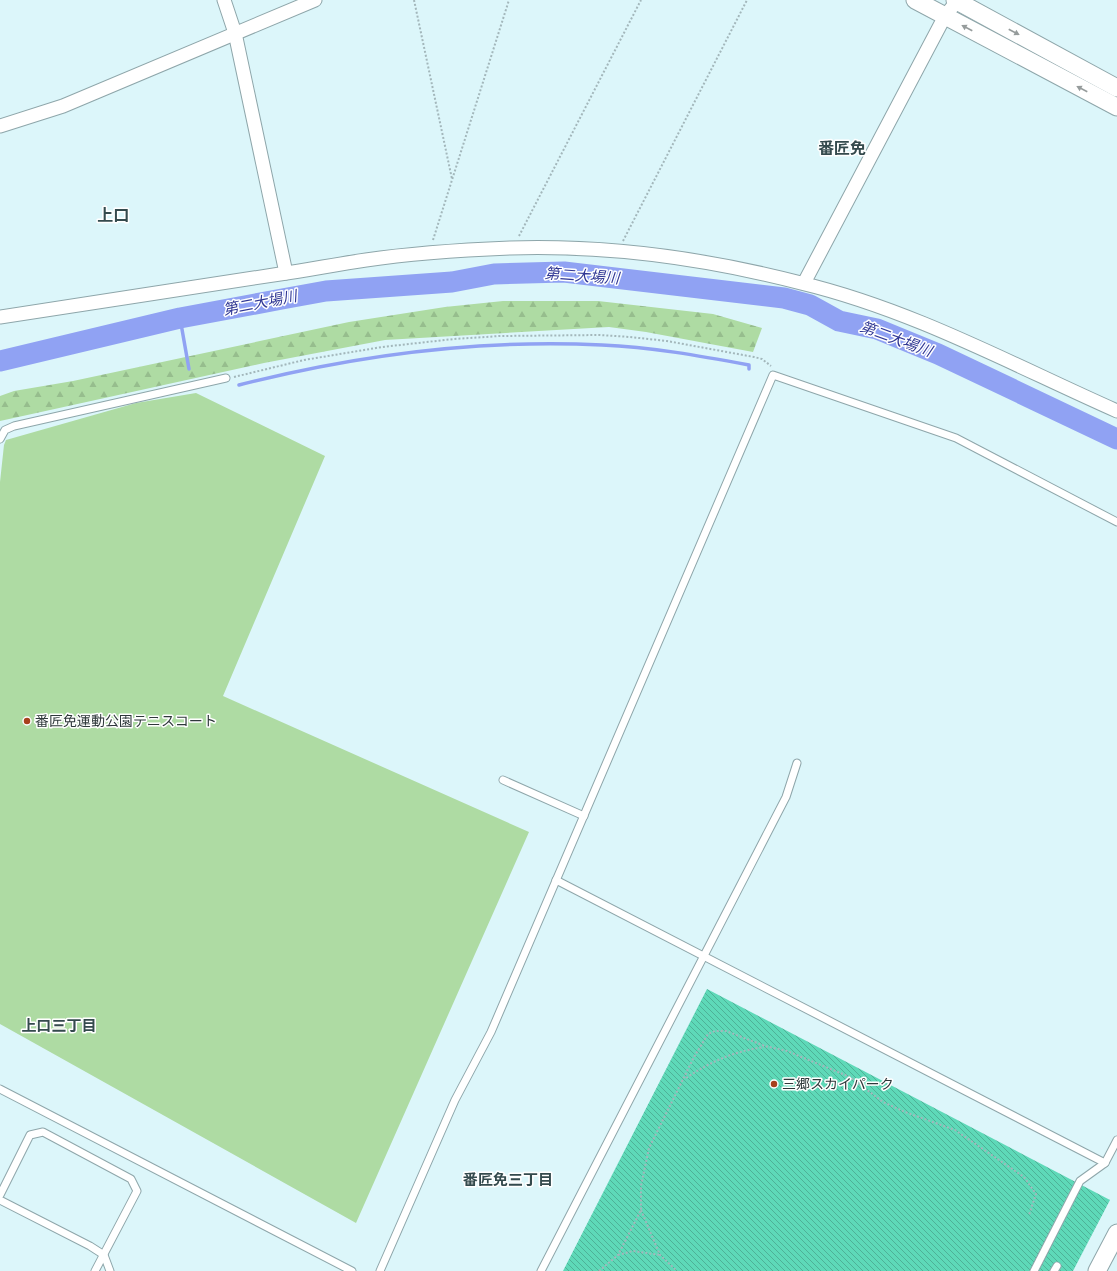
<svg xmlns="http://www.w3.org/2000/svg" width="1117" height="1271" viewBox="0 0 1117 1271" font-family="'Space Grotesk','Noto Sans JP',sans-serif">
	<style>
		.forest { fill: url(#forest-firs) }
		.park { fill: #aedba3 }
		.lines { fill: none; stroke-linecap: round; stroke-linejoin: round }
		.stream { stroke: #90a2f3; stroke-width: 3.5 }
		.river { stroke: #90a2f3; stroke-width: 21 }
		.building { fill: url(#building-back-hatch) }
		.service-casing { stroke: #8ea6aa; stroke-width: 9 }
		.minor-casing { stroke: #8ea6aa; stroke-width: 15 }
		.tertiary-casing { stroke: #8ea6aa; stroke-width: 19 }
		.path { stroke: #a3b7bb; stroke-width: 2; stroke-dasharray: 2 2; stroke-linecap: butt }
		.service { stroke: #fff; stroke-width: 7 }
		.minor { stroke: #fff; stroke-width: 13 }
		.tertiary { stroke: #fff; stroke-width: 17 }
		.oneway { fill: #969c9c }
		.poi-dot { fill: #a8411d; stroke: #fff; stroke-width: 1.5 }
		.labels { text-anchor: middle; stroke-width: 3; stroke-linejoin: round; paint-order: stroke }
		.poi-label { font-size: 14px; fill: #2e383a; stroke: #fff; text-anchor: start }
		.water-label { font-size: 15px; font-style: italic; fill: #303794; stroke: #fff }
		.neighbourhood-label { font-size: 15px; font-weight: bold; fill: #344a4d; stroke: #fff }
		.quarter-label { font-size: 16px; font-weight: bold; fill: #344a4d; stroke: #fff }
	</style>
	<defs>
		<pattern id="forest-firs" width="22" height="20" patternUnits="userSpaceOnUse"><rect width="22" height="20" fill="#aedba3"/><path d="M5 1l3.5 6h-7zM16 11l3.5 6h-7z" fill="#96bd8d"/></pattern>
		<pattern id="building-back-hatch" width="6" height="6" patternUnits="userSpaceOnUse"><rect width="6" height="6" fill="#5ed9b8"/><path d="M-1 5l2 2M0 0l6 6M5-1l2 2" fill="none" stroke="#4eb197"/></pattern>
	</defs>
	<rect width="100%" height="100%" fill="#dcf6fa"/>
	<!-- forest -->
	<path class="forest" d="M503,301H598L713,314L762,328L753,352L646,332L609,327L385,340L264,363L0,421V396L14,391L73,381L349,322L445,307Z"/>
	<!-- park -->
	<path class="park" d="M196,393L325,456L223,696L529,832L356,1223L0,1024V482L4,445L6,440L136,403Z"/>
	<g class="lines">
		<!-- stream -->
		<g class="stream">
			<path d="M180,318L189,369"/>
			<path d="M239,385C357,355 480,339 602,345C651,347 701,356 749,365V369"/>
		</g>
		<!-- river -->
		<path class="river" d="M0,361L180,318L282,299L326,291L452,282L494,274L564,272L784,298L810,305L839,321L877,329L938,354L1117,439"/>
	</g>
	<!-- building -->
	<path class="building" d="M707,989L1110,1200L1073,1271H563Z"/>
	<g class="lines">
		<!-- service casing -->
		<g class="service-casing">
			<g id="service">
				<path d="M0,439L5,430L14,426L226,378"/>
				<path d="M503,780L584,816"/>
				<path d="M556,880L1105,1163L1117,1140"/>
				<path d="M0,1089L352,1271"/>
				<path d="M0,1195L30,1135L43,1132L131,1179L137,1191L95,1271"/>
				<path d="M0,1200L90,1246L104,1255L110,1271"/>
				<path d="M380,1271L455,1100L491,1032L773,375L956,438L1117,522"/>
				<path d="M541,1271L786,797L797,763"/>
				<path d="M1034,1271L1080,1181L1105,1163"/>
				<path d="M1054,1271L1057,1266"/>
			</g>
		</g>
		<!-- minor casing -->
		<g class="minor-casing">
			<g id="minor">
				<path d="M224,0L235,33L286,273"/>
				<path d="M0,126L63,106L315,0"/>
				<path d="M804,283L945,16L958,0"/>
				<path d="M0,317C93,303 187,288 280,274C309,270 337,264 366,260C413,253 461,250 510,248C606,245 708,259 801,283C913,310 1013,365 1117,411"/>
			</g>
		</g>
		<!-- tertiary casing -->
		<g class="tertiary-casing">
			<g id="tertiary">
				<path d="M915,0L1117,107"/>
				<path d="M955,0L1117,88"/>
				<path d="M1097,1271L1117,1233"/>
			</g>
		</g>
		<!-- path -->
		<g class="path">
			<path d="M414,0L452,179"/>
			<path d="M519,236L641,0"/>
			<path d="M433,240L509,0"/>
			<path d="M623,241L747,0"/>
			<path d="M234,377L304,360L382,347L454,339L500,336L600,335L630,337L667,341L754,357L762,359L771,366"/>
			<path d="M686,1078C712,1061 732,1052 764,1047"/>
			<path d="M641,1210L660,1255L677,1271"/>
			<path d="M618,1255L633,1251L660,1255"/>
			<path d="M599,1271L618,1255L641,1210V1186L649,1148L694,1057L708,1034L715,1031H726L765,1046L787,1051L850,1077L883,1102L905,1112L955,1130L1024,1177L1036,1194L1029,1215"/>
		</g>
		<!-- service -->
		<use href="#service" class="service"/>
		<!-- minor -->
		<use href="#minor" class="minor"/>
		<!-- tertiary -->
		<use href="#tertiary" class="tertiary"/>
	</g>
	<!-- one-way arrows -->
	<defs><path id="oneway-solid" d="M-6-.8H1V-3.2L6.5 0L1 3.2V.8H-6Z"/></defs>
	<g class="oneway">
		<use href="#oneway-solid" transform="translate(967 28) rotate(-152)"/>
		<use href="#oneway-solid" transform="translate(1014 32) rotate(28)"/>
		<use href="#oneway-solid" transform="translate(1082 89) rotate(-152)"/>
	</g>
	<!-- markers -->
	<g class="poi-dot">
		<circle cx="27" cy="721" r="4"/>
		<circle cx="774" cy="1084" r="4"/>
	</g>
	<g class="labels">
		<!-- poi labels -->
		<g class="poi-label">
			<text x="35" y="726">番匠免運動公園テニスコート</text>
			<text x="782" y="1089">三郷スカイパーク</text>
		</g>
		<!-- water labels -->
		<g class="water-label">
			<text transform="translate(582 276) rotate(4)" y="5">第二大場川</text>
			<text transform="translate(260 303) rotate(-11)" y="5">第二大場川</text>
			<text transform="translate(896 339) rotate(20)" y="5">第二大場川</text>
		</g>
		<!-- neighbourhood labels -->
		<g class="neighbourhood-label">
			<text x="59" y="1031">上口三丁目</text>
			<text x="508" y="1185">番匠免三丁目</text>
		</g>
		<!-- quarter labels -->
		<g class="quarter-label">
			<text x="842" y="154">番匠免</text>
			<text x="113" y="221">上口</text>
		</g>
	</g>
</svg>
